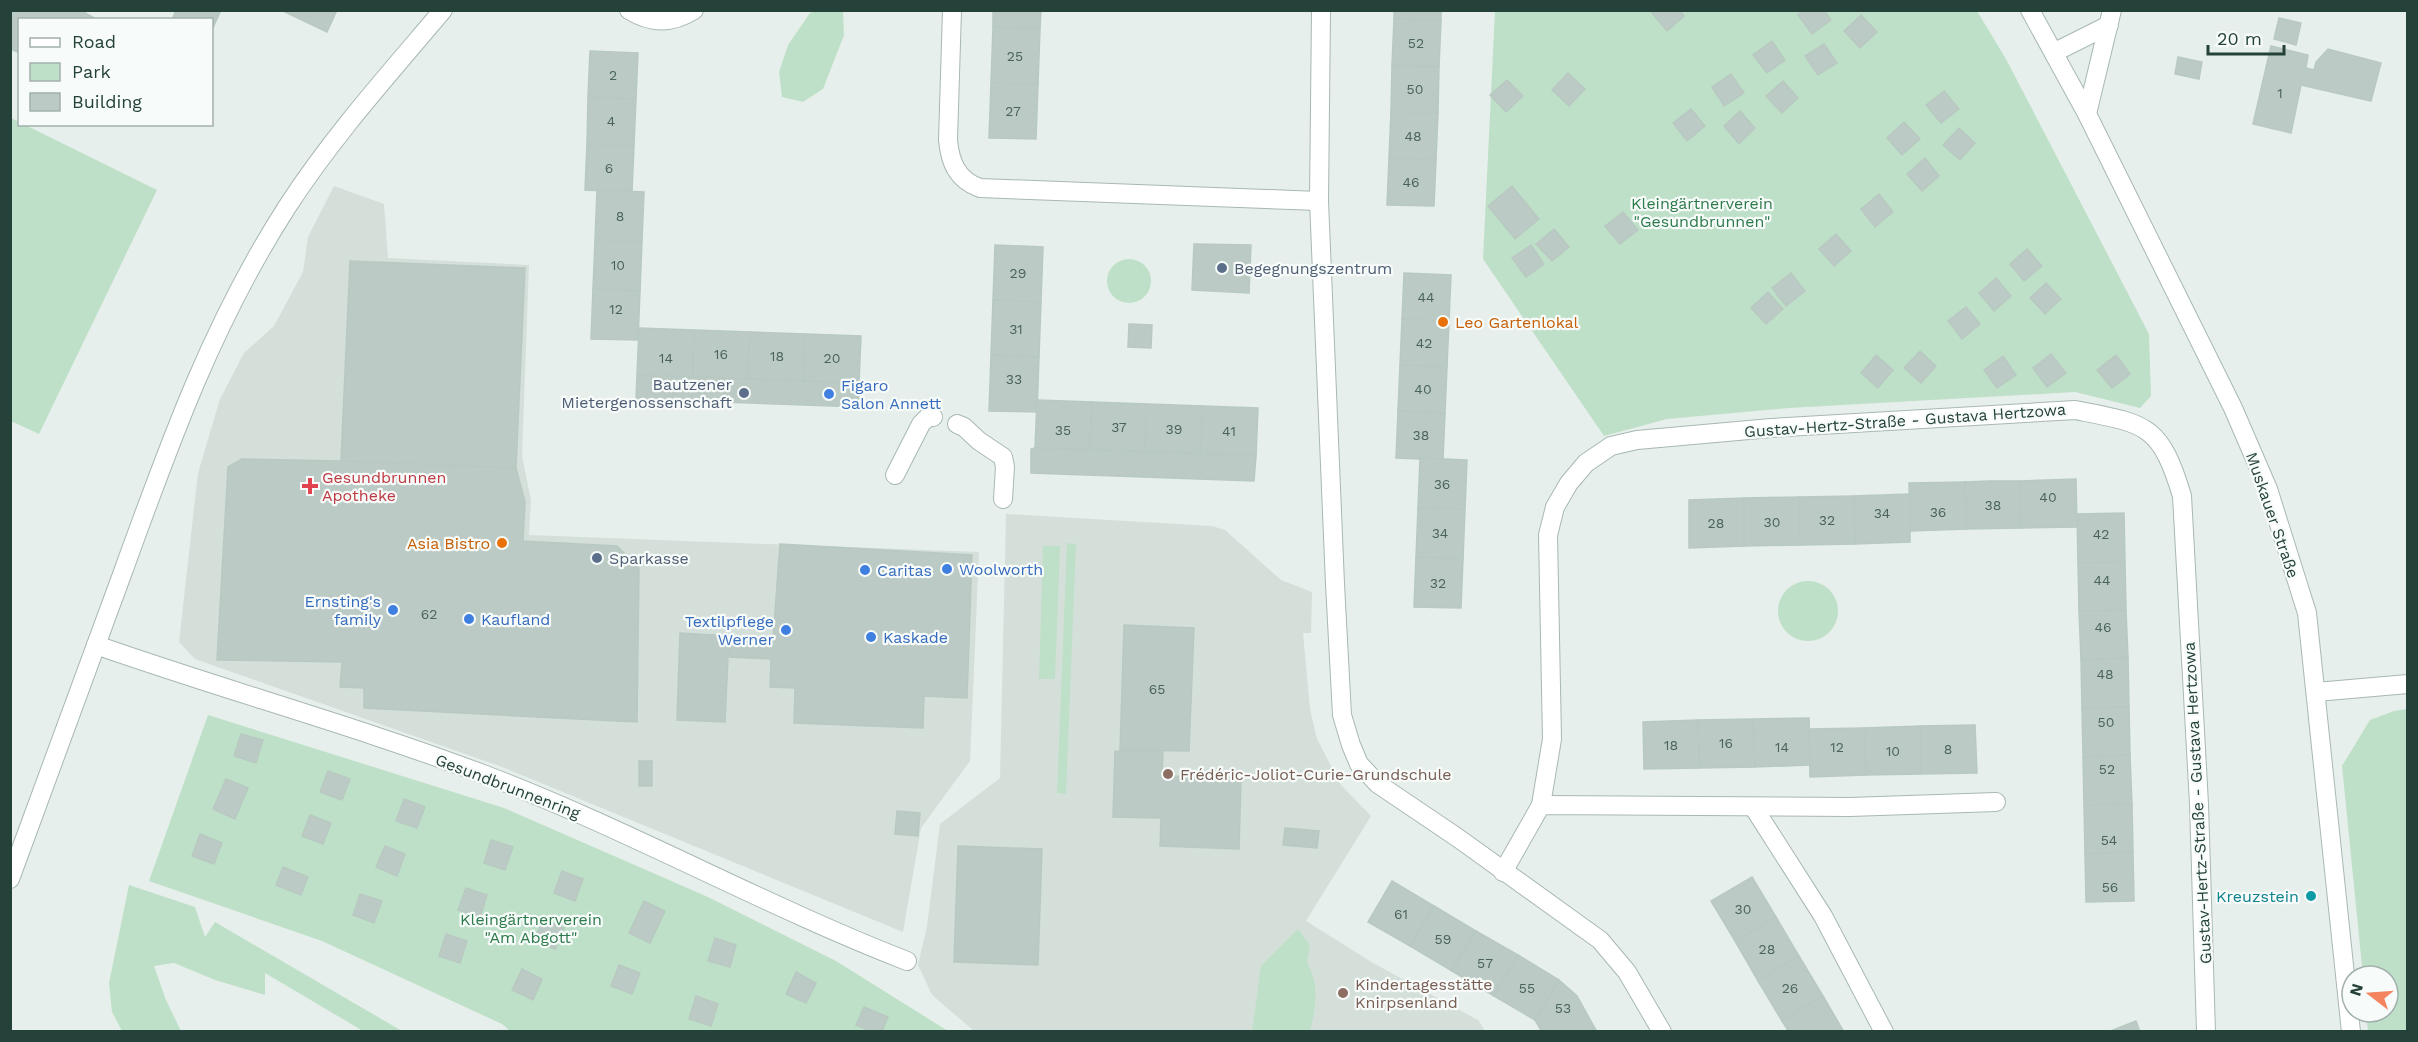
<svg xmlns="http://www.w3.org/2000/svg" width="2418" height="1042" viewBox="0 0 2418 1042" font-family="'Work Sans',sans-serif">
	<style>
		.built { fill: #d4dfda }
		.green { fill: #bfe0c8 }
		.building { fill: #bbcac4; stroke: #b8c9c2; stroke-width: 1.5 }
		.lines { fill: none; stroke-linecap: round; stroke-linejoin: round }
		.minor-casing { stroke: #a8b8b2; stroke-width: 20 }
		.minor { stroke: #fff; stroke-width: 18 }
		.service-dot { fill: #5c6f8a; stroke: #f7fbf9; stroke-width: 2 }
		.food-dot { fill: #e8710a; stroke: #f7fbf9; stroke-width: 2 }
		.shop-dot { fill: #3f7fe0; stroke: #f7fbf9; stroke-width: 2 }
		.health-dot { fill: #e0444e; stroke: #f7fbf9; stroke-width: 2 }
		.education-dot { fill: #8d6e63; stroke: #f7fbf9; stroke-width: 2 }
		.culture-dot { fill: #0f9aa8; stroke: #f7fbf9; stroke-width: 2 }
		.labels { text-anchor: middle; stroke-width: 4.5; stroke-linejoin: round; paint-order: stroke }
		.number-label { font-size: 14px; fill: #4a645c }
		.park-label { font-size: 16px; fill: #2d7a4b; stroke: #f7fbf9 }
		.service-label { font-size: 16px; fill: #4e5e75; stroke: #f7fbf9; text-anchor: start }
		.food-label { font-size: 16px; fill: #c56008; stroke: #f7fbf9; text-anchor: start }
		.shop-label { font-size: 16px; fill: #366cbe; stroke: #f7fbf9; text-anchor: start }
		.street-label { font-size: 16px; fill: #24423a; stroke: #f7fbf9 }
		.health-label { font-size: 16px; fill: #be3a42; stroke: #f7fbf9; text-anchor: start }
		.education-label { font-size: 16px; fill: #785e54; stroke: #f7fbf9; text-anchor: start }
		.culture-label { font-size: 16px; fill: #0d838f; stroke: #f7fbf9; text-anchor: end }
	</style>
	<rect width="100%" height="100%" fill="#e6efeb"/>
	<!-- built -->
	<g class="built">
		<path d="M334,186L384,204L388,258L529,265L522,456L531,500L529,535L979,552L970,761L921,828L903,932L502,767L195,659L179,642L198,473L220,399L244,353L274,326L303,272L308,237Z"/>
		<path d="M1006,514L1212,526L1225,530L1281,580L1312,592L1311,633H1303L1310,709L1317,739L1341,785L1371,816L1306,921L1373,963L1478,1020L1485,1031H974L932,995L918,965L927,926L940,824L1000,778Z"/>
	</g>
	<!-- green -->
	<g class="green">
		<path d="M816,11H843L844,35L823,89L803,102L782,97L779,72L788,45L810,13Z"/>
		<path d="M1495,11H1977L2006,59L2149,334L2151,396L2140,408L2075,392L1789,408L1667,419L1604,436L1483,259Z"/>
		<path d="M11,118L157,190L39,434L11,421Z"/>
		<circle cx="1129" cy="281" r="22"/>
		<path d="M1067,543L1076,544L1066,794L1057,793Z"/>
		<path d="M1043,546H1060L1055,679H1039Z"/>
		<circle cx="1808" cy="611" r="30"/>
		<path d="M2407,709V1031H2368L2366,1012H2388V976H2363L2342,766L2370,720L2394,711Z"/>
		<path d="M208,715L504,808L708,897L836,961L948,1031H510L502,1024L322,941L149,881Z"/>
		<path d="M129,885L195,907L205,937L215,922L402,1031H363L265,973V995L215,980L174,963L154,966L166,1000L181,1031H122L112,1012L109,983Z"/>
		<path d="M1298,929L1310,945L1307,963C1320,985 1316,1007 1310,1031H1252L1261,966Z"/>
	</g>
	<!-- building -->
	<g class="building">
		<path d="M10,10H80L98,20H20V53L10,49Z"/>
		<path d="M176,10H221L212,30V20H172Z"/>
		<path d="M281,10H337L327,32Z"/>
		<path d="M993,10H1041L1040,29L993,27Z"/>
		<path d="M1394,10H1441V20L1394,19Z"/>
		<path d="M1655,10H1680L1684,16L1667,31L1652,13Z"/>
		<path d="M1805,10H1824L1831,20L1812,34L1798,15Z"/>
		<path d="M1861,15L1877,32L1860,48L1844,31Z"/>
		<path d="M2279,18L2301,23L2296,45L2274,39Z"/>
		<path d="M1394,19L1441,20L1439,67L1392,65Z"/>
		<path d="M993,27L1040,29L1038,84L991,83Z"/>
		<path d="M1772,41L1785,60L1767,73L1753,55Z"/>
		<path d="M1824,44L1837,63L1818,75L1805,56Z"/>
		<path d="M2271,46L2308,55L2306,68L2314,70L2316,62L2328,49L2381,63L2371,101L2301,85L2291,133L2253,124Z"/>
		<path d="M590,51L638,53L636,99L588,97Z"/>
		<path d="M2178,57L2202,62L2199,79L2175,74Z"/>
		<path d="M1392,65L1439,67L1438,113L1391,112Z"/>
		<path d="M1568,73L1585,89L1569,106L1552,90Z"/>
		<path d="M1731,74L1744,93L1724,106L1712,87Z"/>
		<path d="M1507,80L1523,96L1506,112L1490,95Z"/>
		<path d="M1783,81L1798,98L1782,113L1766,96Z"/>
		<path d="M991,83L1038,84L1036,139L989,138Z"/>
		<path d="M1944,91L1959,109L1941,123L1926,105Z"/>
		<path d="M588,97L636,99L634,145L587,144Z"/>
		<path d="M1691,109L1705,126L1687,141L1673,123Z"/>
		<path d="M1740,111L1755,128L1739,144L1724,126Z"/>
		<path d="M1391,112L1438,113L1436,160L1389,158Z"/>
		<path d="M1904,122L1920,139L1902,155L1887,138Z"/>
		<path d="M1959,128L1975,143L1960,160L1943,145Z"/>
		<path d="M587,144L634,145L632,192L585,190Z"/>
		<path d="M1389,158L1436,160L1434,206L1387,205Z"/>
		<path d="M1925,158L1939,176L1922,191L1907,174Z"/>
		<path d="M1512,186L1539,219L1515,239L1488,206Z"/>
		<path d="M597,190L644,192L642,241L595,240Z"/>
		<path d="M1879,194L1893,212L1875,227L1861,209Z"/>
		<path d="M1623,212L1638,230L1620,244L1605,226Z"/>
		<path d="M1554,229L1569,247L1552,261L1536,244Z"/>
		<path d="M1836,234L1851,251L1834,266L1819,249Z"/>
		<path d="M595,240L642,241L640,291L593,289Z"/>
		<path d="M1194,244L1251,245L1249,293L1192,290Z"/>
		<path d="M995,245L1043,247L1041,302L993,300Z"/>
		<path d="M1531,245L1544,264L1526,277L1512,258Z"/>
		<path d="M2027,249L2042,266L2024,281L2010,264Z"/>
		<path d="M350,261L525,268L516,468L341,461Z"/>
		<path d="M1404,273L1451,275L1449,321L1402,319Z"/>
		<path d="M1791,273L1805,291L1786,306L1772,288Z"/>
		<path d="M1996,278L2011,296L1994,311L1979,293Z"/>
		<path d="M2046,283L2061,299L2045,314L2030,298Z"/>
		<path d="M593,289L640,291L638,340L591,339Z"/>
		<path d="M1768,292L1783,309L1766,324L1751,308Z"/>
		<path d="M993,300L1041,302L1039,357L991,355Z"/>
		<path d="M1966,307L1980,324L1962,339L1948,321Z"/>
		<path d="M1402,319L1449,321L1447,367L1400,365Z"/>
		<path d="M1129,324L1152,325L1151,348L1128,347Z"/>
		<path d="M639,328L694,330L693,377L637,375Z"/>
		<path d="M694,330L750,332L748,379L693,377Z"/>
		<path d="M750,332L805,334L804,381L748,379Z"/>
		<path d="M805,334L861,336L859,383L804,381Z"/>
		<path d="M1920,351L1936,366L1921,383L1904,368Z"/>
		<path d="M2051,354L2066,373L2047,387L2033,368Z"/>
		<path d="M991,355L1039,357L1037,412L989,411Z"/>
		<path d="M1876,355L1893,370L1878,388L1861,373Z"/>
		<path d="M2116,355L2130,374L2112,388L2097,370Z"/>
		<path d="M2003,356L2016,375L1997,388L1984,370Z"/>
		<path d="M1400,365L1447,367L1445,413L1398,411Z"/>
		<path d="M637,375L860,383L859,407L636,399Z"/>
		<path d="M1037,400L1092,402L1090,449L1035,448Z"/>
		<path d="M1092,402L1147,404L1145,451L1090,449Z"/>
		<path d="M1147,404L1203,406L1201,453L1145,451Z"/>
		<path d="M1203,406L1258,408L1256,456L1201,453Z"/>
		<path d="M1398,411L1445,413L1443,460L1396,458Z"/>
		<path d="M1035,448L1256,456L1254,481L1031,473V449Z"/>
		<path d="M1420,458L1467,460L1465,509L1418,508Z"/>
		<path d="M242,459L341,461L516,468L525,502L523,541L617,546L639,568L637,722L364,708V688L340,687L342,662L217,660L228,467Z"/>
		<path d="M2076,479L2077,527L2021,528L2020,481Z"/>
		<path d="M1989,481H2020L2021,528L1966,529L1965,482Z"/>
		<path d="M1965,482L1966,529L1910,531L1909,483Z"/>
		<path d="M1910,494V542L1855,544L1854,496Z"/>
		<path d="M1854,496L1855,544L1800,545L1799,497Z"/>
		<path d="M1799,497L1800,545L1744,546V498Z"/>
		<path d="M1744,498V546L1689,548V500Z"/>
		<path d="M1418,508L1465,509L1463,559L1416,557Z"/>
		<path d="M2124,513L2125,562L2078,563L2077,514Z"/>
		<path d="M780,544L972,555L967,698L924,696L923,728L794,723L795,688L770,687L771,659L730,657L729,636L773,639Z"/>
		<path d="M1416,557L1463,559L1461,608L1414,607Z"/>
		<path d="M2125,562L2126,610L2079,611L2078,563Z"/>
		<path d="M2126,610L2128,658L2081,660L2079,611Z"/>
		<path d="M1124,625L1194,628L1189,751L1120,750Z"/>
		<path d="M680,633L729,636L725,722L677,720Z"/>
		<path d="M2128,658L2129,707L2082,708L2081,660Z"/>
		<path d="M2129,707L2130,755L2083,757L2082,708Z"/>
		<path d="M1809,718L1810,765L1755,767L1753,719Z"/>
		<path d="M1753,719L1755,767L1699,768L1698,720Z"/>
		<path d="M1698,720L1699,768L1644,769L1643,722Z"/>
		<path d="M1975,725L1977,773L1921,774L1920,726Z"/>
		<path d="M1920,726L1921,774L1866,775L1864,728Z"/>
		<path d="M1864,728L1866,775L1810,777L1809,729Z"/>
		<path d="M241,734L263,740L256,763L234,756Z"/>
		<path d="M1120,750L1163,752L1162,776L1241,778L1239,849L1160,846L1161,818L1113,817L1115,751L1119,752Z"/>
		<path d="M2130,755L2132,804L2084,805L2083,757Z"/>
		<rect x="639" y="761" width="13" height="25"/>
		<path d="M328,771L350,779L342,800L320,792Z"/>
		<path d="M226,779L248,788L235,819L213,809Z"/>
		<path d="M404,799L425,807L417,828L396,821Z"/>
		<path d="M2132,804L2133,852L2085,854L2084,805Z"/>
		<path d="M897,811L920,813L918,836L895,834Z"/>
		<path d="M310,815L331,823L323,844L302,836Z"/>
		<path d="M1285,828L1319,831L1317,848L1283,845Z"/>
		<path d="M200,834L222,843L214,864L192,856Z"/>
		<path d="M491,840L513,847L505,870L484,863Z"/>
		<path d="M385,846L405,854L397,876L376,867Z"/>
		<path d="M958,846L1042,849L1038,965L954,962Z"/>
		<path d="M2133,852L2134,901L2086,902L2085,854Z"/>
		<path d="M283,867L308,877L301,895L276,885Z"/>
		<path d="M562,871L583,879L575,901L554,893Z"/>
		<path d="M1752,877L1776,917L1735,941L1711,901Z"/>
		<path d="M1392,881L1434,906L1410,946L1368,922Z"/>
		<path d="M466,888L487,895L480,917L458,910Z"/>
		<path d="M360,894L382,901L374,923L353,915Z"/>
		<path d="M644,901L665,911L650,943L629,933Z"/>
		<path d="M1434,906L1476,931L1452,971L1410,946Z"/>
		<path d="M1776,917L1799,956L1758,981L1735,941Z"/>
		<path d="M543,920L564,928L555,949L534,941Z"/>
		<path d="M1476,931L1518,955L1494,996L1452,971Z"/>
		<path d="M446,934L467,941L460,963L439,956Z"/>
		<path d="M715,938L736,945L730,967L708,961Z"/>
		<path d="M1518,955L1559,980L1535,1020L1494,996Z"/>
		<path d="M1799,956L1823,996L1782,1021L1758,981Z"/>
		<path d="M619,965L640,973L632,994L611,986Z"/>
		<path d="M522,969L542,979L533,1000L512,990Z"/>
		<path d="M796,972L816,983L806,1003L786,994Z"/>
		<path d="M1559,980L1577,996L1597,1032H1542L1535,1020Z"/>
		<path d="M696,996L718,1004L711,1026L689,1019Z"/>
		<path d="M1823,996L1844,1032H1789L1782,1021Z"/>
		<path d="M864,1007L888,1017L882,1032H873L856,1025Z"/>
		<path d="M2136,1021L2140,1032H2108Z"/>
	</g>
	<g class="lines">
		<!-- minor casing -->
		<g class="minor-casing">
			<g id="minor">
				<path d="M629,10C652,24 671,24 694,10"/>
				<path d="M952,10L948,140C950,162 957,180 980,188L1319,201"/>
				<path d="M1321,10L1319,201L1335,584L1342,715L1351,745L1359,764L1378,784L1458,838L1600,940L1627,972L1662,1032"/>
				<path d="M2030,10L2087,114L2233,408L2268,489L2307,613L2351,1032"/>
				<path d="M2055,52L2109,25"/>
				<path d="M2087,114L2112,10"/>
				<path d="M957,424L964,427L979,441L1003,457L1005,467L1003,499"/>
				<path d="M895,475L921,424L929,416L933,417"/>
				<path d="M96,645C224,690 356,726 483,774C628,829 763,905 907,961"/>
				<path d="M2316,692L2408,684"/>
				<path d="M1541,805L1552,739L1548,535L1555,507L1569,483L1586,463L1611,446L1637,440L1771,428L2075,410C2146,424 2160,423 2182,496L2199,804L2206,1032"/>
				<path d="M1754,808L1823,916L1884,1032"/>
				<path d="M1503,872L1541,805L1850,807L1996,802"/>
				<path d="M10,879C48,776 86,673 124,569C170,442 213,322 287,207C333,136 389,74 443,10"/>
			</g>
		</g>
		<!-- minor -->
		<use href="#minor" class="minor"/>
	</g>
	<!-- markers -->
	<g class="service-dot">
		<circle cx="1222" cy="268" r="6"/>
		<circle cx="744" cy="393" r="6"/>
		<circle cx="597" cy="558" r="6"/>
	</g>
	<g class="food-dot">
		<circle cx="1443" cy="322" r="6"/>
		<circle cx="502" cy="543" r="6"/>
	</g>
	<g class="shop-dot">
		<circle cx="829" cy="394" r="6"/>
		<circle cx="947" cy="569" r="6"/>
		<circle cx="865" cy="570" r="6"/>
		<circle cx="393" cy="610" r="6"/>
		<circle cx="469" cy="619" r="6"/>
		<circle cx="786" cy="630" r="6"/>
		<circle cx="871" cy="637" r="6"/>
	</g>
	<path class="health-dot" d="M307 477h6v6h6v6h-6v6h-6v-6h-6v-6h6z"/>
	<g class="education-dot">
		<circle cx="1168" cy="774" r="6"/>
		<circle cx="1343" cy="993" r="6"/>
	</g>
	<circle class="culture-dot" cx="2311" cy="896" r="6"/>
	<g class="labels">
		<!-- number labels -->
		<g class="number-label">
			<text x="1416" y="48">52</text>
			<text x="1015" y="61">25</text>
			<text x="613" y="80">2</text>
			<text x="1415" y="94">50</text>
			<text x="2280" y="98">1</text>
			<text x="1013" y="116">27</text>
			<text x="611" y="126">4</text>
			<text x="1413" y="141">48</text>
			<text x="609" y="173">6</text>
			<text x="1411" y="187">46</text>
			<text x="620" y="221">8</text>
			<text x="618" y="270">10</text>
			<text x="1018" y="278">29</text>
			<text x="1426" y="302">44</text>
			<text x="616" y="314">12</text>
			<text x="1016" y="334">31</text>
			<text x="1424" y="348">42</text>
			<text x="721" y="359">16</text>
			<text x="777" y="361">18</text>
			<text x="666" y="363">14</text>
			<text x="832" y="363">20</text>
			<text x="1014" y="384">33</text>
			<text x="1423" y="394">40</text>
			<text x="1119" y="432">37</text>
			<text x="1174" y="434">39</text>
			<text x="1063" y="435">35</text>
			<text x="1229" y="436">41</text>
			<text x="1421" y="440">38</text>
			<text x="1442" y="489">36</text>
			<text x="2048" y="502">40</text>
			<text x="1993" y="510">38</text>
			<text x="1938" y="517">36</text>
			<text x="1882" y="518">34</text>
			<text x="1827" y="525">32</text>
			<text x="1772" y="527">30</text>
			<text x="1716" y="528">28</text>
			<text x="1440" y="538">34</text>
			<text x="2101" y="539">42</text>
			<text x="2102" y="585">44</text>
			<text x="1438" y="588">32</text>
			<text x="429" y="619">62</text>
			<text x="2103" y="632">46</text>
			<text x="2105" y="679">48</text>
			<text x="1157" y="694">65</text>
			<text x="2106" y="727">50</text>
			<text x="1726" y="748">16</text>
			<text x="1671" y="750">18</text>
			<text x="1782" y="752">14</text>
			<text x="1837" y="752">12</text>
			<text x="1948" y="754">8</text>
			<text x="1893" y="756">10</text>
			<text x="2107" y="774">52</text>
			<text x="2109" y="845">54</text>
			<text x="2110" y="892">56</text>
			<text x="1743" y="914">30</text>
			<text x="1401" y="919">61</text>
			<text x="1443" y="944">59</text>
			<text x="1767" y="954">28</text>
			<text x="1485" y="968">57</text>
			<text x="1527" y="993">55</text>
			<text x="1790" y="993">26</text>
			<text x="1563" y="1013">53</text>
		</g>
		<!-- park labels -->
		<g class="park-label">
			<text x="1702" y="209">Kleingärtnerverein<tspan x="1702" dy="18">"Gesundbrunnen"</tspan></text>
			<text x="531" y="925">Kleingärtnerverein<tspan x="531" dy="18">"Am Abgott"</tspan></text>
		</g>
		<!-- service labels -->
		<g class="service-label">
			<text x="1234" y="274">Begegnungszentrum</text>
			<text x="732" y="390" text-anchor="end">Bautzener<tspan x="732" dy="18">Mietergenossenschaft</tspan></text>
			<text x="609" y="564">Sparkasse</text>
		</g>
		<!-- food labels -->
		<g class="food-label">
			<text x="1455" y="328">Leo Gartenlokal</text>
			<text x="490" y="549" text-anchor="end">Asia Bistro</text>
		</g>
		<!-- shop labels -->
		<g class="shop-label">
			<text x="841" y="391">Figaro<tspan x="841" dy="18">Salon Annett</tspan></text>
			<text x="959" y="575">Woolworth</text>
			<text x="877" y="576">Caritas</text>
			<text x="381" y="607" text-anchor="end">Ernsting's<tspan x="381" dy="18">family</tspan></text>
			<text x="481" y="625">Kaufland</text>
			<text x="774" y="627" text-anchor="end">Textilpflege<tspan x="774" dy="18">Werner</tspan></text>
			<text x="883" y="643">Kaskade</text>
		</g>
		<!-- street labels -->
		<g class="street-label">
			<text transform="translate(1905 420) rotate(-4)" y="6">Gustav-Hertz-Straße - Gustava Hertzowa</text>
			<text transform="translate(2273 515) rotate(71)" y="6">Muskauer Straße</text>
			<text transform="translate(508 786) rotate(21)" y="6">Gesundbrunnenring</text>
			<text transform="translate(2197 803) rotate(-93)" y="6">Gustav-Hertz-Straße - Gustava Hertzowa</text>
		</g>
		<!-- health labels -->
		<g class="health-label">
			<text x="322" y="483">Gesundbrunnen<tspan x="322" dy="18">Apotheke</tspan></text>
		</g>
		<!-- education labels -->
		<g class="education-label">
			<text x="1180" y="780">Frédéric-Joliot-Curie-Grundschule</text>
			<text x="1355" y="990">Kindertagesstätte<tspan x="1355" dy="18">Knirpsenland</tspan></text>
		</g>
		<!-- culture labels -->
		<g class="culture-label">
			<text x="2299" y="902">Kreuzstein</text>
		</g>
	</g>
	<!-- border -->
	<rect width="2418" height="1042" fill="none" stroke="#24423a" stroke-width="24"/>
	<!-- legend -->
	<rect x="18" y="18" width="195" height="108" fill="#f7fbf9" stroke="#a3b1ad" stroke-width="1.5"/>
	<rect x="30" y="38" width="30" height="9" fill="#ffffff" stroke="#a3b1ad" stroke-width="1.5"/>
	<text x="72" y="48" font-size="18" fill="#24423a">Road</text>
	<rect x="30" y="63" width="30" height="18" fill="#bfe0c8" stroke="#a3b1ad" stroke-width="1.5"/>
	<text x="72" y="78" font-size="18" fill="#24423a">Park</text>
	<rect x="30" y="93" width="30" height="18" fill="#bbcac4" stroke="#a3b1ad" stroke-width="1.5"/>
	<text x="72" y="108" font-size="18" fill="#24423a">Building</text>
	<!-- north arrow -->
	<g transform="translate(2370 994) rotate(287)"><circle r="28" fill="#f7fbf9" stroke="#a3b1ad" stroke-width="1.5"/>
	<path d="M0-4.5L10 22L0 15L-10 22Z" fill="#f4845f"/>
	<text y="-9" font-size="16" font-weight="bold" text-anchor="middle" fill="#24423a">N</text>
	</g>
	<!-- scale -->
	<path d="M2208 45v9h76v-9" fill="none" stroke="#24423a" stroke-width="3"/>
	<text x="2217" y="45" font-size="18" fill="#24423a" stroke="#f7fbf9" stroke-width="4.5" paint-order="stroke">20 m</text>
</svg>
